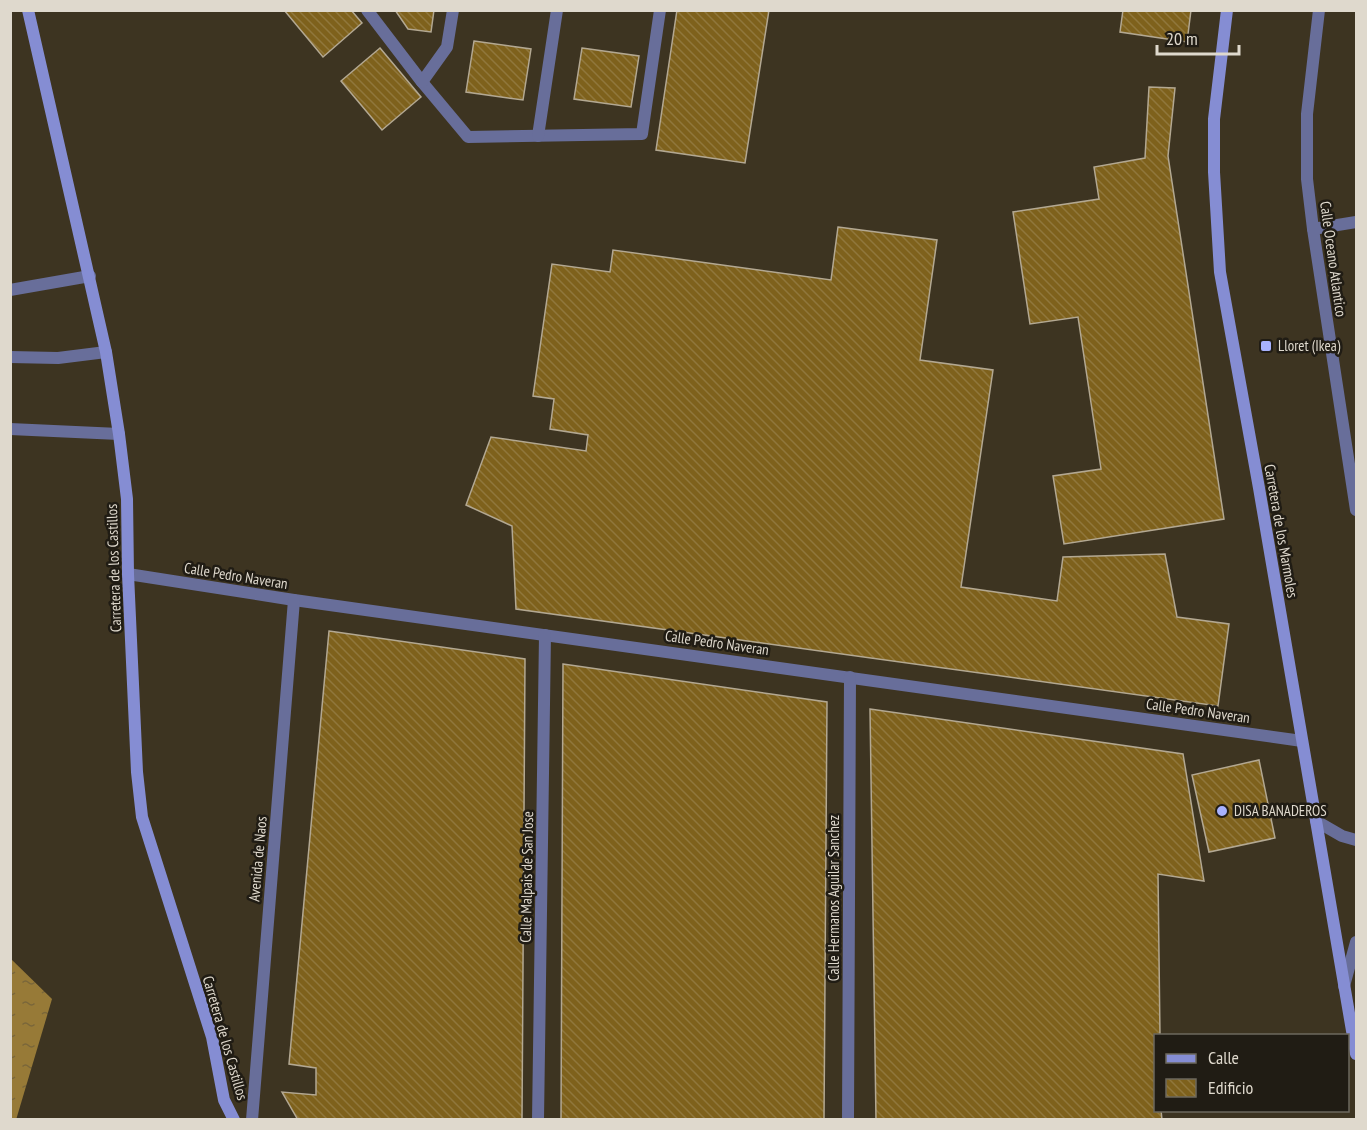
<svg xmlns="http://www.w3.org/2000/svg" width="1367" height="1130" viewBox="0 0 1367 1130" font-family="'PT Sans Narrow',sans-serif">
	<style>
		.water { fill: url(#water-ripples) }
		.building { fill: url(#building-back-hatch); stroke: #b3a892; stroke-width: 1.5 }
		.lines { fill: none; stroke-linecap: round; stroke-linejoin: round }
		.service { stroke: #686e9a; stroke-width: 12 }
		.minor { stroke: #686e9a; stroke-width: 12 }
		.secondary { stroke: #858dd3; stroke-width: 12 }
		.poi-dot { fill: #a7b1fc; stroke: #201c14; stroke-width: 2 }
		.labels { text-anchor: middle; stroke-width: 5; stroke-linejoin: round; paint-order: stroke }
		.street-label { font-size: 15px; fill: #dfd9cd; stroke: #201c14 }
		.poi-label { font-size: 15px; fill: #dfd9cd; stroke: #201c14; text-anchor: start }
	</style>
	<defs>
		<pattern id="water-ripples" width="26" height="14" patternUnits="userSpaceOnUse" patternTransform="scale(1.5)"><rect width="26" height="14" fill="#977a37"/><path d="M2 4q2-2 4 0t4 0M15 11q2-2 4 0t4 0" fill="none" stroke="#7a6639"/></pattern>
		<pattern id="building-back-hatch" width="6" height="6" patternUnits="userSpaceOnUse" patternTransform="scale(1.5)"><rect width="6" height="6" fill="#7e611c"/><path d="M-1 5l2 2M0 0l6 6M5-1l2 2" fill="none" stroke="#90773c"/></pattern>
	</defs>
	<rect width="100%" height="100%" fill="#3d3421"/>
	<!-- water -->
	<path class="water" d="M10,958L52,999L16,1120L10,1119Z"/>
	<!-- building -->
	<g class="building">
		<path d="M284,10H351L362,23L323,57Z"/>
		<path d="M395,10H434L431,32L408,29Z"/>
		<path d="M677,10H769L745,163L656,150Z"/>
		<path d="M1123,10H1191L1187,42L1120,32Z"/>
		<path d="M474,41L531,49L523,100L466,92Z"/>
		<path d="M380,48L421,97L382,130L341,81Z"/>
		<path d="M582,48L639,56L631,107L574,99Z"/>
		<path d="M1149,87L1175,88L1168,156L1224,519L1064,544L1053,476L1101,469L1078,317L1030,324L1013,212L1099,199L1094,167L1145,158Z"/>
		<path d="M838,227L937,240L920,360L993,370L961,587L1057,601L1063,557L1165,554L1177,617L1229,624L1218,706L516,609L512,526L466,505L491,437L586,451L588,435L550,429L554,399L533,396L552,264L610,272L613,250L831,280Z"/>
		<path d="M329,631L525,659L522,1120H298L282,1092L316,1095V1068L289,1064Z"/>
		<path d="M563,664L827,702L824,1120H561Z"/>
		<path d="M870,709L1183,754L1204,881L1158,874L1160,1036H1156V1110H1161L1162,1120H876Z"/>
		<path d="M1259,760L1275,838L1209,852L1192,775Z"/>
	</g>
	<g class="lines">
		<!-- service -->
		<g class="service">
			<path d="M367,10L422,82L468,137L642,134L660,10"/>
			<path d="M422,82L447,47L453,10"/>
			<path d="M538,136L557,10"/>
			<path d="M1313,229L1356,222"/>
			<path d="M10,290L90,276"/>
			<path d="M10,357L58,358L106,352"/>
			<path d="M10,429L119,434"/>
		</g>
		<!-- minor -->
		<g class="minor">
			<path d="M1319,10L1307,114V179L1313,229L1356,510"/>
			<path d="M128,574L294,600L1302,741"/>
			<path d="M1316,821L1342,836L1356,840"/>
			<path d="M1344,986L1356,942"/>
			<path d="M252,1120L294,600"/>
			<path d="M538,1120L545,635"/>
			<path d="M848,1120L850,677"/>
		</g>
		<!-- secondary -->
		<g class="secondary">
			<path d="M28,10L106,352L119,434L127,499L128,574L137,772L142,817L212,1037L224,1100L234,1120"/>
			<path d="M1227,10L1214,119V172L1220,272L1259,488L1356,1054"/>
		</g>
	</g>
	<!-- markers -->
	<g class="poi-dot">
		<rect x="1260" y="340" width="12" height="12" rx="3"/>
		<circle cx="1222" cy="811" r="6"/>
	</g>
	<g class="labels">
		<!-- street labels -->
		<g class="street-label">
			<text transform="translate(1333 259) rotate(82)" y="5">Calle Oceano Atlantico</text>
			<text transform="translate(1281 531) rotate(80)" y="5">Carretera de los Marmoles</text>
			<text transform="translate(114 568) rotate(-92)" y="5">Carretera de los Castillos</text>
			<text transform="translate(236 576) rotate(9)" y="5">Calle Pedro Naveran</text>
			<text transform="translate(717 643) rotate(8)" y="5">Calle Pedro Naveran</text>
			<text transform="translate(1198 711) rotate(8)" y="5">Calle Pedro Naveran</text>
			<text transform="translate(258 859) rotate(-85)" y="5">Avenida de Naos</text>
			<text transform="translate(527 877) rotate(-89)" y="5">Calle Malpais de San Jose</text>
			<text transform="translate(834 898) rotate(-90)" y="5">Calle Hermanos Aguilar Sanchez</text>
			<text transform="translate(225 1038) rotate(74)" y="5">Carretera de los Castillos</text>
		</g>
		<!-- poi labels -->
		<g class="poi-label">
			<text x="1278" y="351">Lloret (Ikea)</text>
			<text x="1234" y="816">DISA BANADEROS</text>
		</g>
	</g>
	<!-- border -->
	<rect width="1367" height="1130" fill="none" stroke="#dfd9cd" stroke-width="24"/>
	<!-- legend -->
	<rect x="1154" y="1034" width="195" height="78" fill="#201c14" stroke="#6c685e" stroke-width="1.5"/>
	<rect x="1166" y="1054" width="30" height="9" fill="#858dd3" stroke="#6c685e" stroke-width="1.5"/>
	<text x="1208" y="1064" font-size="18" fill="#dfd9cd">Calle</text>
	<rect x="1166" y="1079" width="30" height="18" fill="url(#building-back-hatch)" stroke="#6c685e" stroke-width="1.5"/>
	<text x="1208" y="1094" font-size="18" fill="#dfd9cd">Edificio</text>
	<!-- scale -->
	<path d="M1157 45v9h82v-9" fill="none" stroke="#dfd9cd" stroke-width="3"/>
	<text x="1166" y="45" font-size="18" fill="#dfd9cd" stroke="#201c14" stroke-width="4.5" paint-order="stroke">20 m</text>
</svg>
